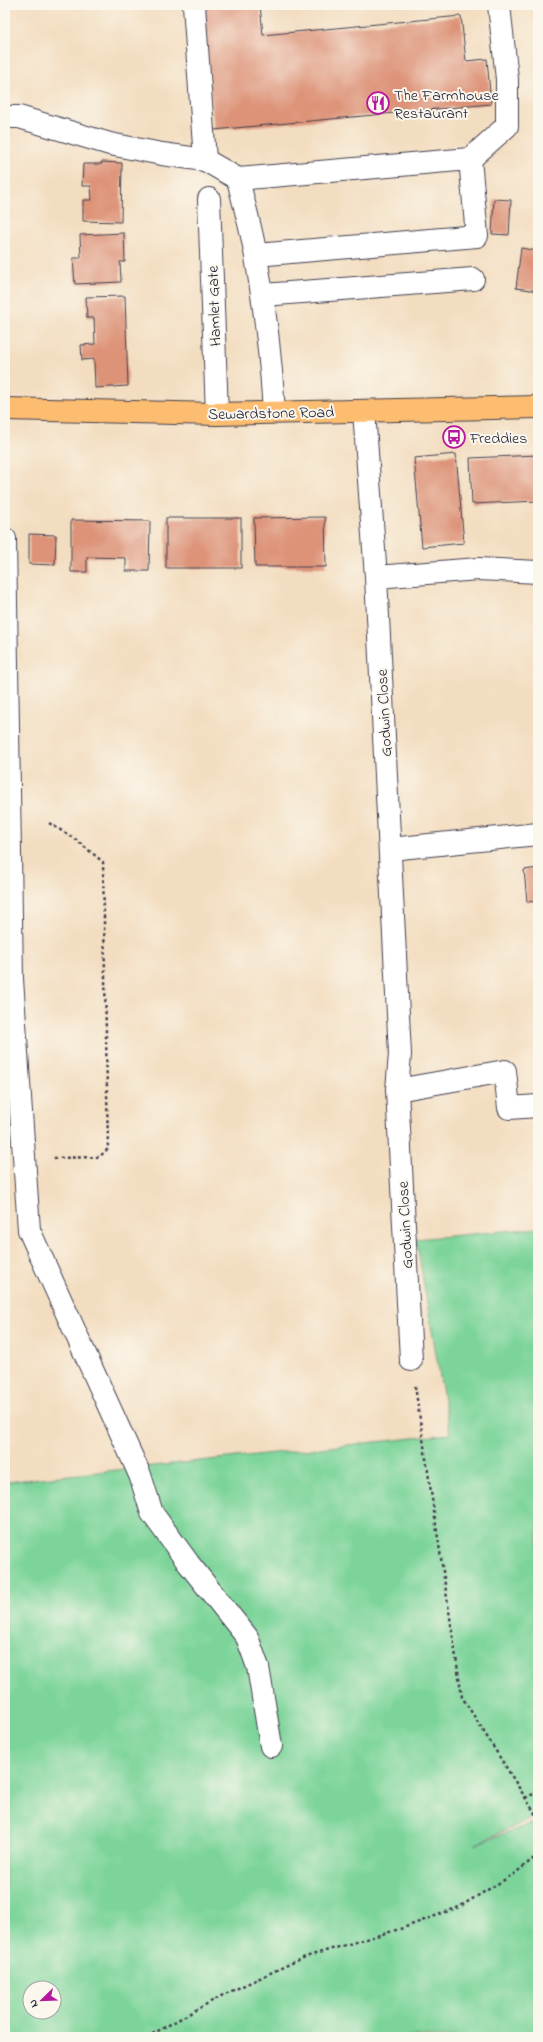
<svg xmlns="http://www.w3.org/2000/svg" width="543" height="2042" viewBox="0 0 543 2042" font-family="'Indie Flower',sans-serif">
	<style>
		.green { fill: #7bd49a; stroke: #4e7b6a; fill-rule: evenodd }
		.building { fill: #dd9378 }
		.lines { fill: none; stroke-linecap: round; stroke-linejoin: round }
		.minor-casing { stroke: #413e4f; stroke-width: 24 }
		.major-casing { stroke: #413e4f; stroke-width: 24 }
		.path { stroke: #413e4f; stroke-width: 2.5; stroke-dasharray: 3 3; stroke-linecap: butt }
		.minor { stroke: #fff; stroke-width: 22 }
		.major { stroke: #fcbd6f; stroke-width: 22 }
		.labels { text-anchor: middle; stroke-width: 4; stroke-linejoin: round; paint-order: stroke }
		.poi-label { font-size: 16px; fill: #22223b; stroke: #fbf7ec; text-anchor: start }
		.street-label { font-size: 16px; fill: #22223b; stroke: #fbf7ec }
	</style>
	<rect width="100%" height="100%" fill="#fbf7ec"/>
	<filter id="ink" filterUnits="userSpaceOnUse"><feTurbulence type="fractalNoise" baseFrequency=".025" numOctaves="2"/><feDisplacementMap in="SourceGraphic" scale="8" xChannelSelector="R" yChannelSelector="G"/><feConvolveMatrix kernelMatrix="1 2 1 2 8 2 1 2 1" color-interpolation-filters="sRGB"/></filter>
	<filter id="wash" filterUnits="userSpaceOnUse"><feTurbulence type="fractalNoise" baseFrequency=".012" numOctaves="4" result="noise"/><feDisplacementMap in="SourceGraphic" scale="16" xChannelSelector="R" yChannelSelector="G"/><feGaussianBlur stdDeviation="0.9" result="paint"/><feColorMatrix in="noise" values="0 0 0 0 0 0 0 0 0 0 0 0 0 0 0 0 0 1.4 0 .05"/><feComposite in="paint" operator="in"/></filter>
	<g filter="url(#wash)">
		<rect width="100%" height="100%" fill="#f3ddc0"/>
		<!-- green -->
		<path class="green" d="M538,1228V1815L474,1845L538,1821V2037H5V1482L450,1434L416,1239ZM30,1988H54V2012H30Z"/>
		<g id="blocks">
			<!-- building -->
			<g class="building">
				<path d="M202,5H260L263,35L461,16L466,61L487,59L491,104L214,130Z"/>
				<path d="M101,162L122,163L121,222L83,221V200H92L91,186H82L83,164H102Z"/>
				<path d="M494,199L511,200L509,235L492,234Z"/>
				<path d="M124,233L125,262H120L121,282L75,284L73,258H81L80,235Z"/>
				<path d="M521,248L538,251V291L516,288Z"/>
				<path d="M125,296L128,386L95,388L94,359L82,360L81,345L95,344L94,318H87L86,297Z"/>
				<path d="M456,454L464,543L422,547L414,458Z"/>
				<path d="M538,455V501L472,504L470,458Z"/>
				<path d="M325,517L326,567H255L254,518Z"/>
				<rect x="166" y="518" width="75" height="50"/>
				<path d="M71,520L150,521L149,571H126V558L87,557V572H71Z"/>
				<path d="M29,534L56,535L55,565L29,564Z"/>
				<path d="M538,868V901L527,902L524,870Z"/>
			</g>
		</g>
	</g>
	<g filter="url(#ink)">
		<use href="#blocks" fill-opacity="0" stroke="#413e4f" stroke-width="1"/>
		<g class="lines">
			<!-- minor casing -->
			<g class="minor-casing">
				<g id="minor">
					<path d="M194,5L205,160"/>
					<path d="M5,117H19L110,144L162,154L205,160L238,179C244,205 252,231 256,257C265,308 271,360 274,412"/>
					<path d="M470,159L507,126V79L499,5"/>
					<path d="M238,179L470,159L477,236L256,255"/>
					<path d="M209,199L217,414"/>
					<path d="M263,295L473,279"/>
					<path d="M364,411L376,577L400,1054L397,1090L411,1360"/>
					<path d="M5,539L12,979L29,1230L140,1475L152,1513L189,1564L247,1637L258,1667L271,1746"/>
					<path d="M376,577L478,569L538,572"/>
					<path d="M390,849L538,834"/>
					<path d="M397,1090L505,1071L509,1108L538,1106"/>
				</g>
			</g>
			<!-- major casing -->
			<g class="major-casing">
				<path id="major" d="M5,409L217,414L538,407"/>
			</g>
			<!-- path -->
			<g class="path">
				<path d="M49,823L75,839L103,862L108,1149L99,1157L51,1158"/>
				<path d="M415,1386L462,1697L538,1818"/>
				<path d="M525,1798L538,1792"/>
				<path d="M147,2037L223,1995L305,1957L403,1928L459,1907L514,1874L538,1855"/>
			</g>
			<!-- minor -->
			<use href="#minor" class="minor"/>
			<!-- major -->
			<use href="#major" class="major"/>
		</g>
	</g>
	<!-- icons -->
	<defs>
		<g id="restaurant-ring" transform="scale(1.15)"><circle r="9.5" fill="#fbf7ec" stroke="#b5179e" stroke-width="1.5"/><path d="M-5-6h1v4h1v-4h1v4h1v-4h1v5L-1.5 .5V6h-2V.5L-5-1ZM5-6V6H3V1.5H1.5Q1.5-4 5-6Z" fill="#b5179e"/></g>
		<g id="bus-ring" transform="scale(1.15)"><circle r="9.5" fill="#fbf7ec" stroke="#b5179e" stroke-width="1.5"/><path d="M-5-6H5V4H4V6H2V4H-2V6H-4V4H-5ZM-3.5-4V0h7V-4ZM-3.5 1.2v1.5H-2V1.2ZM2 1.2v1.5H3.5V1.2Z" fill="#b5179e"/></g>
	</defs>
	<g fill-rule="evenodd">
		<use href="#restaurant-ring" x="378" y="103"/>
		<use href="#bus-ring" x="454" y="437"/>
	</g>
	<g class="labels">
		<!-- poi labels -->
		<g class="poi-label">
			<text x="394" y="100">The Farmhouse<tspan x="394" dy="18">Restaurant</tspan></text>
			<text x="470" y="443">Freddies</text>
		</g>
		<!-- street labels -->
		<g class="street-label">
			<text transform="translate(213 306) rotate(-92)" y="6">Hamlet Gate</text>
			<text transform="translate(271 412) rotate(-1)" y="6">Sewardstone Road</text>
			<text transform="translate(383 713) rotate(-93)" y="6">Godwin Close</text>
			<text transform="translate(404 1225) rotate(-93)" y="6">Godwin Close</text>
		</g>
	</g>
	<!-- margin -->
	<rect width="543" height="2042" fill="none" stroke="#fbf7ec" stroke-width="20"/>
	<!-- north arrow -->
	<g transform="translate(42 2000) rotate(247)"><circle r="19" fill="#fbf7ec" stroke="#a4a2a5"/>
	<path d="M0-3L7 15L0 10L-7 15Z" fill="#b5179e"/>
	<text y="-6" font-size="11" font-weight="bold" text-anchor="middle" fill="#22223b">N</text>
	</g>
</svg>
